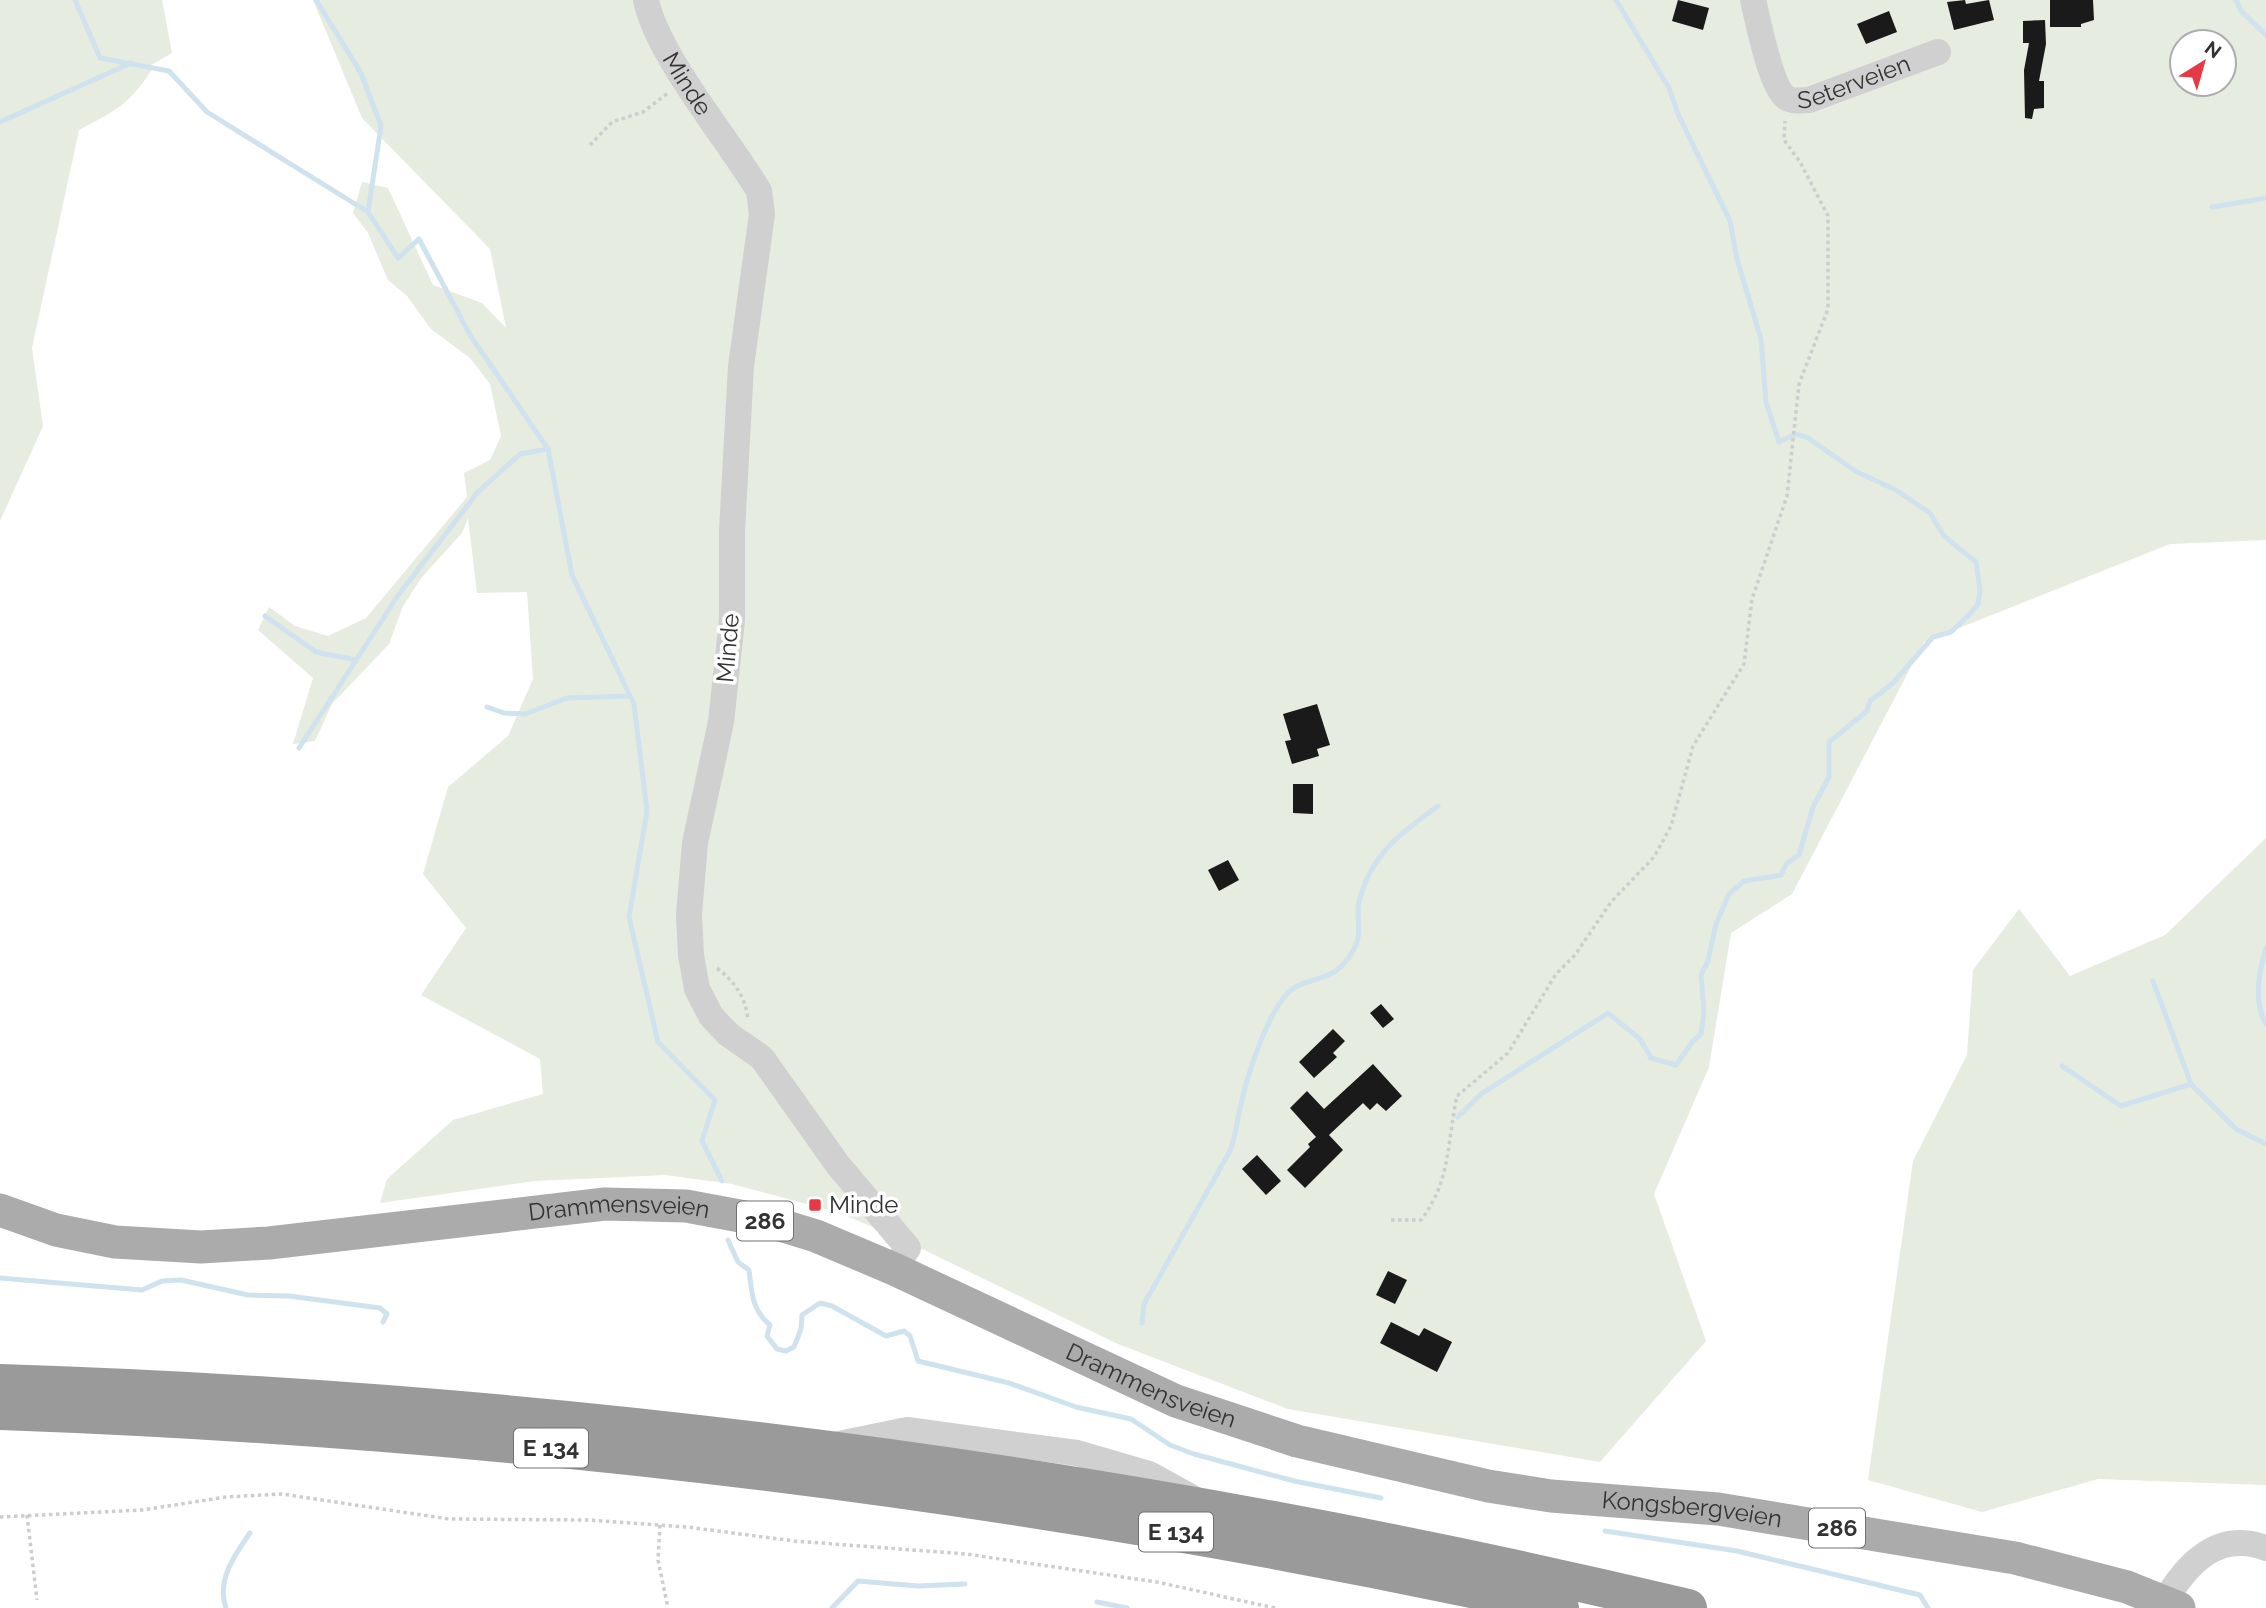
<svg xmlns="http://www.w3.org/2000/svg" width="2266" height="1608" viewBox="0 0 2266 1608" font-family="Raleway,sans-serif">
	<style>
		.green { fill: #e6ecdf; fill-rule: evenodd }
		.lines { fill: none; stroke-linecap: round; stroke-linejoin: round }
		.stream { stroke: #cfe2ee; stroke-width: 5 }
		.building { fill: #1a1a1a }
		.path { stroke: #cdcdcd; stroke-width: 3.5; stroke-dasharray: 3.5 3.5; stroke-linecap: butt }
		.minor { stroke: #d0d0d0; stroke-width: 26 }
		.major { stroke: #ababab; stroke-width: 33 }
		.highway { stroke: #9a9a9a; stroke-width: 38 }
		.poi-dot { fill: #e63946; stroke: #fff; stroke-width: 2.5 }
		.labels { text-anchor: middle; stroke-width: 7; stroke-linejoin: round; paint-order: stroke }
		.shield { fill: #fff; stroke: #707070; stroke-width: 2 }
		.shield-label { font-size: 23px; font-weight: bold; fill: #333 }
		.street-label { font-size: 24px; fill: #333; stroke: #fff }
		.poi-label { font-size: 24px; fill: #333; stroke: #fff; text-anchor: start }
	</style>
	<rect width="100%" height="100%" fill="#fff"/>
	<!-- green -->
	<g class="green">
		<path d="M0,0H162L172,53L151,65L153,68C128,106 118,109 79,130L32,348L43,426L0,521Z"/>
		<path d="M313,0H2266V540L2170,544L1924,642L1792,894L1731,933L1709,1067L1654,1194L1706,1341L1600,1462L1288,1409L1118,1344L910,1243L840,1213L732,1184L665,1175L535,1181L380,1203L387,1179L453,1120L543,1094L540,1059L421,995L466,928L423,874L448,787L508,736L533,679L527,592L477,593L468,518L462,533L422,577L403,606L389,644L332,704L315,741L293,744L313,678L258,630L269,607L295,626L328,636L366,618L467,497L464,473L490,460L501,436L490,384L470,358L431,329L407,296L388,280L368,233L353,213L362,182L388,188L433,285L482,303L506,328L490,249L362,118ZM2182,42H2224V84H2182Z"/>
		<path d="M2266,838V1485L2098,1479L1982,1512L1868,1480L1913,1161L1967,1055L1973,970L2019,909L2070,976L2165,935Z"/>
	</g>
	<g class="lines">
		<!-- stream -->
		<g class="stream">
			<path d="M75,0L100,58L169,71L207,112L368,212"/>
			<path d="M316,0L361,73L381,126L368,212L398,258L419,239L470,335L548,449L572,575L634,704L647,811L629,917L658,1042L715,1100L702,1141L722,1181"/>
			<path d="M2236,0L2241,11L2266,35"/>
			<path d="M0,122L131,63"/>
			<path d="M2212,207L2266,198"/>
			<path d="M265,616L316,652L356,660"/>
			<path d="M487,707L504,713L525,714L567,698L629,696"/>
			<path d="M299,748L399,594L478,492L520,454L548,449"/>
			<path d="M2266,948C2259,972 2253,1001 2266,1024"/>
			<path d="M2153,981L2191,1084L2236,1129L2266,1144"/>
			<path d="M2062,1066L2121,1106L2191,1084"/>
			<path d="M1458,1117L1481,1094L1608,1013L1640,1039L1651,1058L1676,1065L1694,1040L1701,1034L1704,1013L1701,975L1708,961L1716,924L1729,894L1744,881L1781,875L1787,863L1799,855L1813,807L1829,777V742L1867,711L1870,701L1893,683L1933,637L1951,632L1969,615L1978,604L1980,590L1976,562L1944,536L1930,513L1896,490L1857,472L1808,438L1796,434L1779,442L1766,402L1761,339L1737,259L1730,221L1678,114L1669,88L1616,0"/>
			<path d="M728,1240L738,1262L749,1270C752,1292 751,1309 770,1325L767,1336L777,1349L786,1351L794,1347L801,1329L802,1315L820,1303L832,1306L886,1336L904,1331L910,1336L918,1361L1009,1383L1076,1407L1131,1419L1170,1445L1194,1454L1294,1481L1381,1498"/>
			<path d="M0,1278L142,1290L162,1281L181,1280L248,1295L289,1296L380,1308L387,1314L383,1322"/>
			<path d="M1142,1323L1144,1304L1230,1151C1236,1135 1237,1120 1241,1104C1248,1073 1265,1021 1285,996C1306,971 1335,990 1356,945C1362,931 1356,916 1359,902C1371,854 1400,834 1438,806"/>
			<path d="M1605,1531L1737,1551L1920,1595L1928,1608"/>
			<path d="M1097,1602L1127,1608"/>
			<path d="M226,1608C216,1581 235,1554 250,1533"/>
			<path d="M832,1608L858,1581L918,1586L965,1584"/>
		</g>
	</g>
	<!-- building -->
	<g class="building">
		<path d="M1678,0L1709,8L1703,30L1672,21Z"/>
		<path d="M1965,0L1966,4L1989,0L1994,20L1954,30L1947,2Z"/>
		<path d="M2050,0H2093L2094,20L2081,24V27H2050Z"/>
		<path d="M1889,11L1897,32L1866,44L1857,24Z"/>
		<path d="M2045,20L2046,44L2039,81H2044V108L2034,109L2032,119L2025,118L2024,70L2029,43H2023V21Z"/>
		<path d="M1317,704L1330,745L1317,749L1319,756L1292,764L1285,741L1291,740L1283,714Z"/>
		<path d="M1293,784H1313V814L1293,813Z"/>
		<path d="M1228,860L1239,880L1219,891L1208,870Z"/>
		<path d="M1381,1004L1394,1019L1383,1028L1370,1013Z"/>
		<path d="M1333,1029L1345,1041L1333,1053L1337,1057L1314,1078L1299,1062Z"/>
		<path d="M1373,1064L1402,1096L1386,1111L1377,1103L1370,1110L1363,1103L1329,1135L1343,1150L1305,1188L1287,1170L1310,1147L1308,1144L1316,1137L1290,1108L1307,1091L1324,1109Z"/>
		<path d="M1257,1155L1281,1181L1266,1195L1242,1169Z"/>
		<path d="M1388,1271L1407,1280L1395,1304L1376,1295Z"/>
		<path d="M1391,1322L1419,1336L1424,1328L1452,1342L1437,1372L1380,1343Z"/>
	</g>
	<g class="lines">
		<!-- path -->
		<g class="path">
			<path d="M590,145L612,122L643,112L668,93"/>
			<path d="M717,968C735,982 745,997 748,1019"/>
			<path d="M1391,1220H1421C1451,1181 1447,1142 1457,1096L1508,1053L1556,974L1575,955L1611,902L1654,857L1671,826L1693,746L1744,664L1752,599L1787,496L1799,384L1828,309V216L1800,162L1784,140L1785,121"/>
			<path d="M27,1515L37,1600"/>
			<path d="M0,1517L142,1510L226,1497L282,1494L449,1519L587,1520L687,1527L794,1541L966,1554L1157,1582L1275,1608"/>
			<path d="M660,1525L658,1560L668,1608"/>
		</g>
		<!-- minor -->
		<g class="minor">
			<path id="s1" d="M646,0C657,55 728,139 759,191L762,214L741,366L732,531V620L721,722L695,843L689,915L691,955L697,989L711,1016L728,1034L762,1058L838,1165L908,1248L894,1269"/>
			<path id="s2" d="M1753,0C1758,20 1771,89 1787,98C1793,102 1802,100 1809,100L1938,52"/>
			<path d="M834,1445L907,1430L1077,1453L1149,1474L1198,1501"/>
			<path d="M2165,1601C2187,1563 2218,1530 2266,1548"/>
		</g>
		<!-- major -->
		<path class="major" id="s3" d="M0,1210L56,1230L115,1242L201,1247L269,1243L605,1204L686,1206L767,1221L816,1236L894,1269L1176,1401L1297,1441L1488,1486L1551,1496L1718,1509L2015,1558L2127,1587L2179,1608"/>
		<!-- highway -->
		<g class="highway">
			<path d="M0,1383C567,1401 1135,1476 1688,1608"/>
			<path d="M0,1411C525,1430 1047,1495 1560,1608"/>
		</g>
	</g>
	<!-- markers -->
	<rect class="poi-dot" x="808" y="1198" width="14" height="14" rx="3.5"/>
	<g class="labels">
		<!-- shield labels -->
		<g class="shield">
			<rect x="737" y="1201.5" width="56" height="39" rx="5"/>
			<rect x="514" y="1428.5" width="74" height="39" rx="5"/>
			<rect x="1809" y="1508.5" width="56" height="39" rx="5"/>
			<rect x="1139" y="1512.5" width="74" height="39" rx="5"/>
		</g>
		<g class="shield-label">
			<text x="765" y="1229">286</text>
			<text x="551" y="1456">E 134</text>
			<text x="1837" y="1536">286</text>
			<text x="1176" y="1540">E 134</text>
		</g>
		<!-- street labels -->
		<g class="street-label">
			<text dy="8" stroke="none"><textPath href="#s2" startOffset="175">Seterveien</textPath></text>
			<text dy="8" stroke="none"><textPath href="#s1" startOffset="94">Minde</textPath></text>
			<text transform="translate(728 648) rotate(-85)" y="8">Minde</text>
			<text dy="8" stroke="none"><textPath href="#s3" startOffset="626">Drammensveien</textPath></text>
			<text dy="8" stroke="none"><textPath href="#s3" startOffset="1194">Drammensveien</textPath></text>
			<text dy="8" stroke="none"><textPath href="#s3" startOffset="1752">Kongsbergveien</textPath></text>
		</g>
		<!-- poi labels -->
		<g class="poi-label">
			<text x="829" y="1213">Minde</text>
		</g>
	</g>
	<!-- north arrow -->
	<g transform="translate(2203 63) rotate(37)"><circle r="33" fill="#ffffff" stroke="#adadad" stroke-width="2"/>
	<path d="M0-5L12 26L0 18L-12 26Z" fill="#e63946"/>
	<text y="-10" font-size="19" font-weight="bold" text-anchor="middle" fill="#333333">N</text>
	</g>
</svg>
